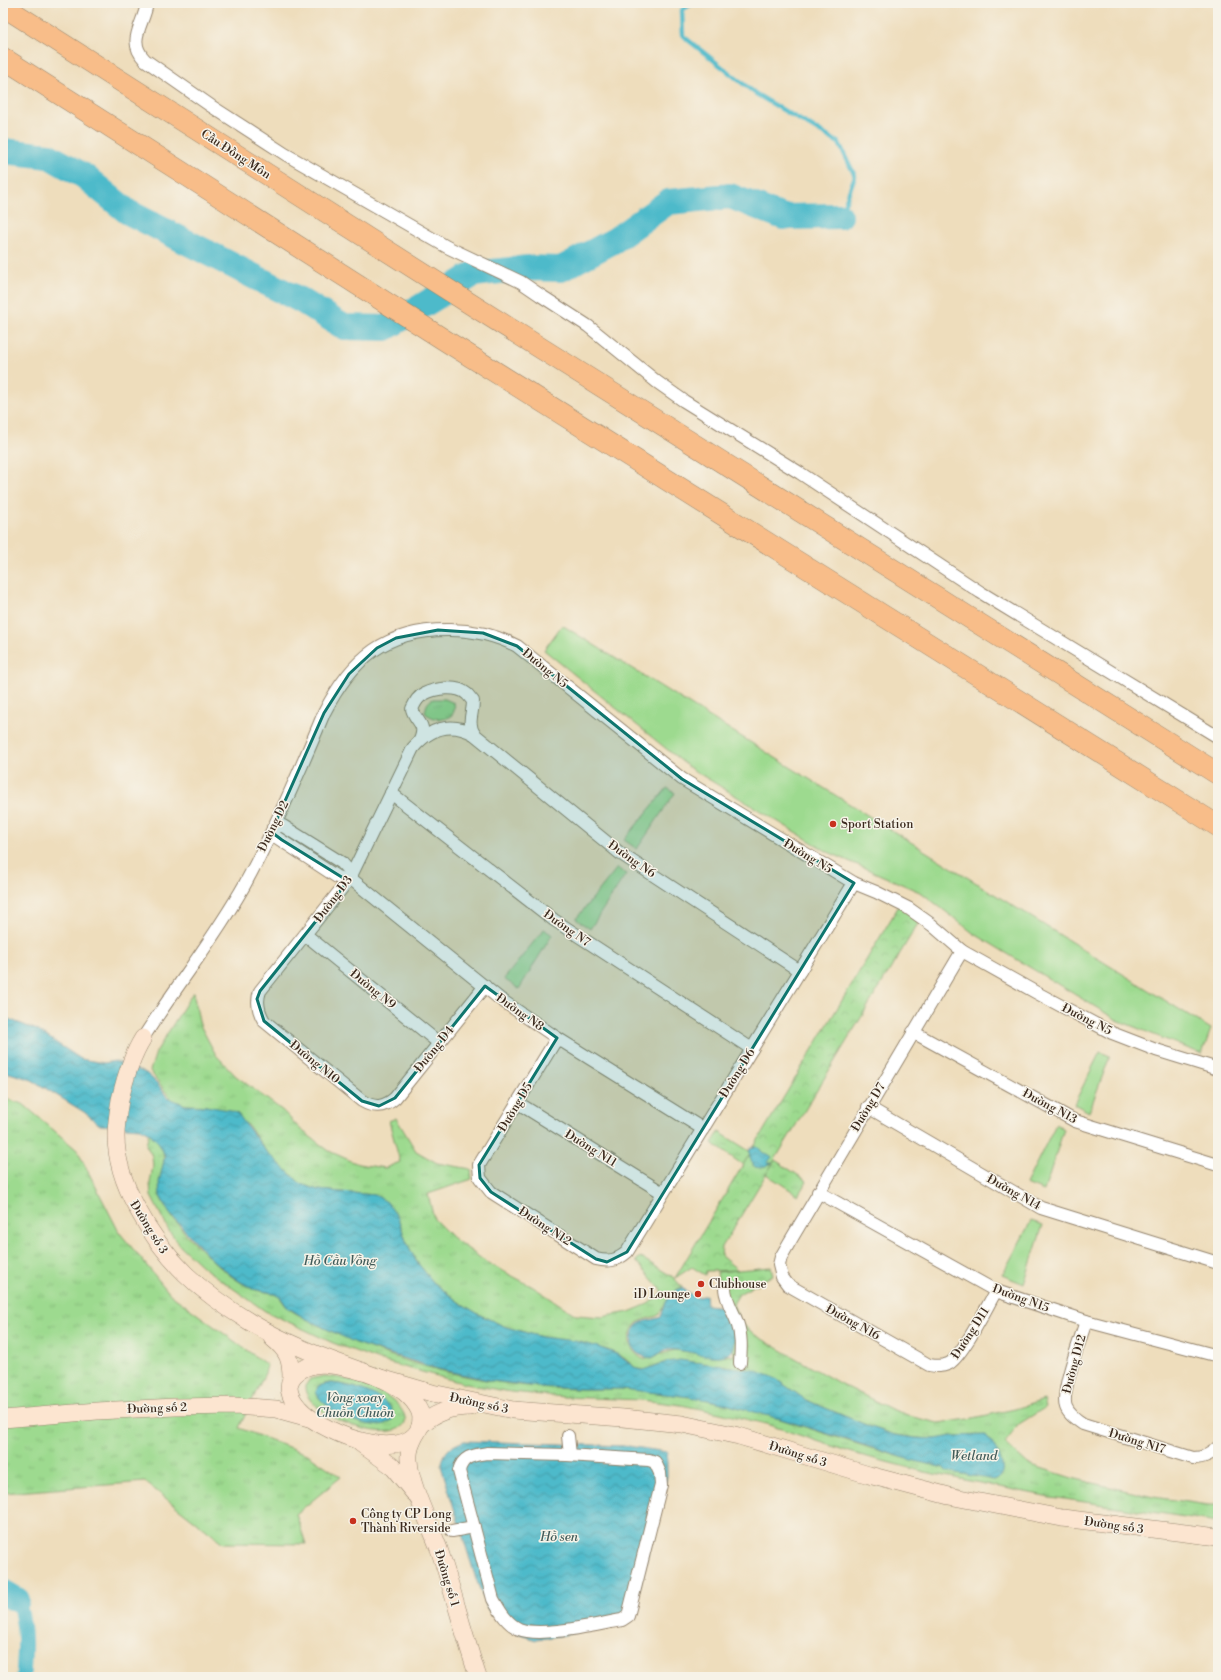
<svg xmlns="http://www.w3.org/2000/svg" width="1221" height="1680" viewBox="0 0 1221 1680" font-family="'Libre Bodoni',serif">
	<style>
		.grass { fill: url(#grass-tufts); stroke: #6c8256; fill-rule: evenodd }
		.park { fill: url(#park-crowns); stroke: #6c8256 }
		.garden { fill: #9dda8f; stroke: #6c8256 }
		.water { fill: url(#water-waves); stroke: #447274 }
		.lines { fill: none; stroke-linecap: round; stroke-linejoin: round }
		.stream { stroke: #4ebaca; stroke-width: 4.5 }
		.canal { stroke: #4ebaca; stroke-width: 15 }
		.river { stroke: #4ebaca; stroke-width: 26 }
		.street-casing { stroke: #94846d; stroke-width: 14 }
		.secondary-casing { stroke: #94846d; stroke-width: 18 }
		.highway-casing { stroke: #94846d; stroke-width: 22 }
		.street { stroke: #fff; stroke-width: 12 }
		.secondary { stroke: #fce5d0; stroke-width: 17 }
		.highway { stroke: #f8bd89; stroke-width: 21 }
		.marked { fill: #0f766e; fill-opacity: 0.2; stroke: #0f766e; stroke-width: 3; stroke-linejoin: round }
		.poi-dot { fill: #c8321e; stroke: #f7f3e8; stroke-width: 1.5 }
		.labels { text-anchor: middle; stroke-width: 3; stroke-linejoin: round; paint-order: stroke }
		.street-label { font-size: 12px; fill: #3b2a1e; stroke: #f7f3e8 }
		.poi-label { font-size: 12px; fill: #3b2a1e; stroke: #f7f3e8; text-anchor: start }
		.water-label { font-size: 13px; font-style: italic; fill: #425c5a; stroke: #f7f3e8 }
	</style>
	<defs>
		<pattern id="grass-tufts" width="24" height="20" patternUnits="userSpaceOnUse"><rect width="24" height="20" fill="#9dda8f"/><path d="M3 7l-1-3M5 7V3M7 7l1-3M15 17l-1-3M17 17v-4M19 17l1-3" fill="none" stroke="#88bb7b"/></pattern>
		<pattern id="park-crowns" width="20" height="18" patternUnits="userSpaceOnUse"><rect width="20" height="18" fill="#9dda8f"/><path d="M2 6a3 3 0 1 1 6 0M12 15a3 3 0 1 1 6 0" fill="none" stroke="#88bb7b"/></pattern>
		<pattern id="water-waves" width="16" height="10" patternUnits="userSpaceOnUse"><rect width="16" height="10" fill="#4ebaca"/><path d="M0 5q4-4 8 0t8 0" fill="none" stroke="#4297a3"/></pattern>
	</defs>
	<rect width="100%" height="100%" fill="#f7f3e8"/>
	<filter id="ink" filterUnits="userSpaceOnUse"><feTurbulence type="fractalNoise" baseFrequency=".025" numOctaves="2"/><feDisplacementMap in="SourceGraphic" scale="8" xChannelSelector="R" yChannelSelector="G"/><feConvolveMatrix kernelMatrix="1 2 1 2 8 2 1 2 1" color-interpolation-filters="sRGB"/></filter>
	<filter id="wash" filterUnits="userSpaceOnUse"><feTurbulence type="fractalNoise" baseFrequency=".012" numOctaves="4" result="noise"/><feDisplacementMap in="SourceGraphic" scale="16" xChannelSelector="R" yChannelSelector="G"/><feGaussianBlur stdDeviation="0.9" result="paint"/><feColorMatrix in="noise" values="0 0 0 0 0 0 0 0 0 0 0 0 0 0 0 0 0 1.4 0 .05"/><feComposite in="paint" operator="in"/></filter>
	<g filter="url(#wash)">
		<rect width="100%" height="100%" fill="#eeddbc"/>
		<!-- grass -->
		<g class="grass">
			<path d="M433,699H445L454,703C458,721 437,723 425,713C426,706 427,702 433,699Z"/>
			<path d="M193,992L200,1025L216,1055L236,1076L283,1111L300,1129L329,1151L358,1164L385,1168L400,1162L389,1121L396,1118L416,1151L437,1163L471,1169L472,1179L428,1194L434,1219L453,1238L486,1262L533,1287L576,1315L602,1317L629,1312L648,1304L663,1292L636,1261L640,1257L673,1277L682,1287C669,1292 666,1304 659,1315C653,1318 646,1318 641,1321C635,1323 633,1328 631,1333C627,1345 633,1353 643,1359L675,1350L734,1356L731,1315L721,1300L717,1272L771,1267L773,1275L739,1294L733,1304L740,1322L755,1335L839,1383L891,1409L913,1417L938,1423L969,1419L1015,1409L1044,1400L1046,1407L1019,1424L1005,1443L1028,1464L1072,1478L1153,1497L1209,1505H1218V1522L1045,1496L925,1472L856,1454L766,1424L720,1413L681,1405L641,1400L564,1397L511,1392L466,1384L382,1361L333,1343L265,1311L204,1268L181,1247L168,1229L151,1196L150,1183L153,1166L152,1156L146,1145L149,1133C152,1136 157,1139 159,1143C172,1161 154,1179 161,1198C169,1217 193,1243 209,1257C220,1268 236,1281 251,1288C259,1292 270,1291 278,1296C282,1299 283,1303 287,1307C292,1312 301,1316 307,1319C377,1357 459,1380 539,1387C553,1388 567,1389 581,1389C596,1390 610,1388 624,1389C653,1392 686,1395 714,1401C799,1420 880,1458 966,1471L972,1436L935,1439L915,1438L895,1435L871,1427L806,1400L777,1380L659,1364L647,1370L637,1369L624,1358L608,1350L581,1343L542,1337L506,1327L480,1315L457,1301L433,1282L416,1261L406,1241L398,1218L375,1195L318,1190L301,1184L265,1150L248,1125L206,1106L185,1105L171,1099L150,1071L156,1052Z"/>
			<path d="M3,1098L23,1104L77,1150L119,1232L171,1295L267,1365L265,1373L239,1428L309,1455L341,1477L296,1514L306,1544L223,1543L145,1482L3,1493Z"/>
			<path d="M719,1132L751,1152L743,1165L712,1143Z"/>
			<path d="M775,1160L807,1181L798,1195L766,1174Z"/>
			<path d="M324,1376C348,1377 393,1390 404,1414C406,1419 406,1424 401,1427C381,1443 303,1413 305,1386L310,1379ZM330,1383C347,1384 362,1389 377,1397L382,1424C357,1424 332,1415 317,1395L324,1384Z"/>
		</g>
		<!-- park -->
		<path class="park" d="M900,904L922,917L722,1247L721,1256L738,1270L706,1271L705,1275L692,1267L675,1278Z"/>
		<!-- garden -->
		<g class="garden">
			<path d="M562,625L1211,1029L1202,1054L1117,1020L973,933L922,893L828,852L690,768L544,650Z"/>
			<path d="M667,788L675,793L637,849L624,840Z"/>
			<path d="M617,868L626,874L590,929L576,919Z"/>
			<path d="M544,929L552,935L519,989L504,979Z"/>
			<path d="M1100,1052L1110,1056L1089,1112L1074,1104Z"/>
			<path d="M1056,1124L1064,1129L1044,1191L1026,1184Z"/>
			<path d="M1031,1221L1043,1225L1024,1284L1002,1275Z"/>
		</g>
		<!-- water -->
		<g class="water">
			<path d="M3,1017L37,1030L81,1059L104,1063L115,1061L146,1073L157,1083L167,1097L185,1105L206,1106L229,1110L238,1114L265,1150L301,1184L318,1190L375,1195L387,1202L398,1218L406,1241L416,1261L433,1282L457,1301L480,1315L506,1327L542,1337L575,1341L598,1347L617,1354L637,1369L643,1370L666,1362L680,1360L754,1370L773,1377L806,1400L871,1427L895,1435L915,1438L935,1439L952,1436L986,1435C993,1444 1014,1473 994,1480L946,1471L944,1468L911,1460L784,1420L714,1401L690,1397L623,1389H582L539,1387L492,1381L438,1369L358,1344L306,1319L287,1307L281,1298L273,1293L252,1289L233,1277L209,1257L170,1214L160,1196L159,1182L165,1156L159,1143L149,1133L140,1128L100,1125L84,1112L32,1080L3,1071Z"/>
			<path d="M757,1146L763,1153L768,1154L772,1157L767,1163H772L761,1168L755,1167C750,1161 749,1156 750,1148Z"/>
			<path d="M682,1288L697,1298L706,1295L707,1305L727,1307L728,1317L733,1321C734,1328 736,1336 735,1343C731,1370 686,1347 668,1350C664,1350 657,1356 652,1358C639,1357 629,1350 632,1336C633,1332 634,1328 637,1325C643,1320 654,1320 661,1317C665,1305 668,1291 682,1288Z"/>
			<path d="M330,1383C346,1383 398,1397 393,1419C377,1437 322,1411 316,1392L318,1386Z"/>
			<path d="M464,1441L628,1446L667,1452V1476L634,1611L630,1622L559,1636L536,1639L517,1633L488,1610L476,1579L441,1466C445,1450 449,1447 464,1441Z"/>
		</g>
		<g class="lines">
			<!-- stream -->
			<path class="stream" d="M693,3L682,10L683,36L756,94L839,143L855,176L840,216"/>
			<!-- canal -->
			<path class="canal" d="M17,1600C27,1624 25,1651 23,1677"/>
			<!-- river -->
			<g class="river">
				<path d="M3,151L49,156L84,176L128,212L302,301L344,327L386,328L474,274L528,268L561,269L615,240L668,202L730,196L783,217L840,216"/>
				<path d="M3,1592L17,1600"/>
			</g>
		</g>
	</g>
	<g filter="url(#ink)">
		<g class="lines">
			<!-- street casing -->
			<g class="street-casing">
				<g id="street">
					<path d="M147,3C144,25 126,40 145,60L211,106L285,154L447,247L521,282L540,295L588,326L657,382L684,401L800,473L980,592L1218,737"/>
					<path d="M420,740C427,723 416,723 412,709C415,703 417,697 424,694C435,688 457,685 467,694C469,696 471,699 473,701C473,714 467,722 474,734"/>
					<path d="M391,793L554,920L752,1049"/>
					<path d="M273,828L278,826H283L342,863L349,871L350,878L500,999L557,1038L703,1129"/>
					<path d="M273,828V832L276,837L337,877L343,879L350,878"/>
					<path d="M306,935L439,1043"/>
					<path d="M962,951L789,1243L781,1257L779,1265L782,1277L788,1285L929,1365C936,1366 941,1367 948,1364C961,1359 987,1306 996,1291"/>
					<path d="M485,986L395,1098C384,1108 374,1108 362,1101L264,1021C258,1011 256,1002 260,991L350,878L413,748C429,729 450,721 474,734L621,854L800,971"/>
					<path d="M913,1032L1075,1121L1218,1165"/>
					<path d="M143,1038C176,986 215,938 245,884C275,829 300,771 324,713C352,658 386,629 450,630C474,630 495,635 517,646L682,779L854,883L876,892L908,908L932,925L962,951L1037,993L1112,1033L1156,1050L1218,1069"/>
					<path d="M557,1038L479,1165L480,1178L491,1192L596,1259C608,1262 617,1261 627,1252L854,883"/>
					<path d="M518,1103L663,1193"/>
					<path d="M868,1107L1041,1208L1218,1263"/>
					<path d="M818,1192L996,1291L1086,1321L1218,1356"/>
					<path d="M725,1289C726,1301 733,1311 737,1322C742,1336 741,1349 740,1363"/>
					<path d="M1086,1321C1081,1338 1060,1392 1066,1407C1069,1415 1077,1420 1083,1424L1193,1458C1203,1458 1211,1455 1218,1447"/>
					<path d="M568,1436L570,1455"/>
					<path d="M487,1453L567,1455L649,1460L655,1462L660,1473L661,1485L628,1616L622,1620C597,1624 541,1638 519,1629C506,1623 500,1611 493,1599L459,1471C462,1456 474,1455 487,1453Z"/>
					<path d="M452,1531L474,1527"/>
				</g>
			</g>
			<!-- secondary casing -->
			<g class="secondary-casing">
				<g id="secondary">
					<path d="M143,1038C131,1057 125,1078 120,1100C118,1112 116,1124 116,1136C116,1162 125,1186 137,1208C165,1261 200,1292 250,1322C286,1344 325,1358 364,1372"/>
					<path d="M272,1338C288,1351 291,1359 291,1379"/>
					<path d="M323,1364C354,1367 406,1380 420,1412C422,1419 421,1429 415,1435C391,1460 319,1431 299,1408C277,1384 295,1366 323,1364Z"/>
					<path d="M377,1377L432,1393L513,1410L623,1418L682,1424L739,1436L869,1475L949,1496L1062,1518L1218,1537"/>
					<path d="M3,1419L97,1411L175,1407L235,1406L276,1409L309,1418"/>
					<path d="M420,1426C435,1412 451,1407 471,1407"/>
					<path d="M416,1434C412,1442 408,1450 409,1460C410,1485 430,1524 439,1549C453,1591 464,1635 478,1677"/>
					<path d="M360,1443L392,1466L414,1493"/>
				</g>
			</g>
			<!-- highway casing -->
			<g class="highway-casing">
				<g id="highway">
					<path d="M3,6L469,303L1218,774"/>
					<path d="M3,58L446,341L1218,826"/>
				</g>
			</g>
			<!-- street -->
			<use href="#street" class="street"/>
			<!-- secondary -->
			<use href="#secondary" class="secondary"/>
			<!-- highway -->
			<use href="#highway" class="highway"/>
		</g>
	</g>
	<!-- marked area -->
	<path class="marked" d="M438,630L483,633L517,646L682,779L854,883L627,1252L607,1262L596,1259L491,1192L480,1178L479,1165L557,1038L485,986L395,1098L379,1106L362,1101L264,1021L257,999L260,991L348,881L282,840L274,834L273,828L324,713L349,674L377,648L396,638Z"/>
	<!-- markers -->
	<g class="poi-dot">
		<circle cx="833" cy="824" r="4"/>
		<circle cx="701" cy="1284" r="4"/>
		<circle cx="698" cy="1294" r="4"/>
		<circle cx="353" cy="1521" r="4"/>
	</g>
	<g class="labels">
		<!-- street labels -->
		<g class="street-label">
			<text transform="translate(236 154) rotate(33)" y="4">Cầu Đồng Môn</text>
			<text transform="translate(545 668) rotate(39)" y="4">Đường N5</text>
			<text transform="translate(273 826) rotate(-64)" y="4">Đường D2</text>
			<text transform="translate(808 856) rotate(31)" y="4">Đường N5</text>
			<text transform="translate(632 859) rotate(35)" y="4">Đường N6</text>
			<text transform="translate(333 899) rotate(-53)" y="4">Đường D3</text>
			<text transform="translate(567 928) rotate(35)" y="4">Đường N7</text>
			<text transform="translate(373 989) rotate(39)" y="4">Đường N9</text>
			<text transform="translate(520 1012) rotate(35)" y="4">Đường N8</text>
			<text transform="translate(1087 1019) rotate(27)" y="4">Đường N5</text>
			<text transform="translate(434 1049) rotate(-51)" y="4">Đường D4</text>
			<text transform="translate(315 1062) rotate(39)" y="4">Đường N10</text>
			<text transform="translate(737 1073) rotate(-58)" y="4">Đường D6</text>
			<text transform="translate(1050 1106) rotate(28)" y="4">Đường N13</text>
			<text transform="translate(515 1107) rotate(-59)" y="4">Đường D5</text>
			<text transform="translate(868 1107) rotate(-59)" y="4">Đường D7</text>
			<text transform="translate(591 1148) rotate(32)" y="4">Đường N11</text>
			<text transform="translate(1014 1192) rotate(29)" y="4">Đường N14</text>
			<text transform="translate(545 1226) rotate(33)" y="4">Đường N12</text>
			<text transform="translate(149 1227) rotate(58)" y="4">Đường số 3</text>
			<text transform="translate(1021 1298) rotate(20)" y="4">Đường N15</text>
			<text transform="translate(853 1322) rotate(29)" y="4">Đường N16</text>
			<text transform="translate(970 1333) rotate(-57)" y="4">Đường D11</text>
			<text transform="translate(1074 1364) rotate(-75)" y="4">Đường D12</text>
			<text transform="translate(479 1403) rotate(12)" y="4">Đường số 3</text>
			<text transform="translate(157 1408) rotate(-2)" y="4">Đường số 2</text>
			<text transform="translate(1137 1441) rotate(17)" y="4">Đường N17</text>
			<text transform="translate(798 1454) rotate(17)" y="4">Đường số 3</text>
			<text transform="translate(1114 1525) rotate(8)" y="4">Đường số 3</text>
			<text transform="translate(447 1578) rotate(73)" y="4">Đường số 1</text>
		</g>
		<!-- poi labels -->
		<g class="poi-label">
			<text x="841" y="828">Sport Station</text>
			<text x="709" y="1288">Clubhouse</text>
			<text x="690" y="1298" text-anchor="end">iD Lounge</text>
			<text x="361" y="1518">Công ty CP Long<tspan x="361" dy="14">Thành Riverside</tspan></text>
		</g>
		<!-- water labels -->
		<g class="water-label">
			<text x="340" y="1265">Hồ Cầu Vồng</text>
			<text x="355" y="1402">Vòng xoay<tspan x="355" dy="15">Chuồn Chuồn</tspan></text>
			<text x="974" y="1460">Wetland</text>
			<text x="559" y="1541">Hồ sen</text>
		</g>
	</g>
	<!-- margin -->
	<rect width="1221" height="1680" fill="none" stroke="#f7f3e8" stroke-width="16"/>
</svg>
